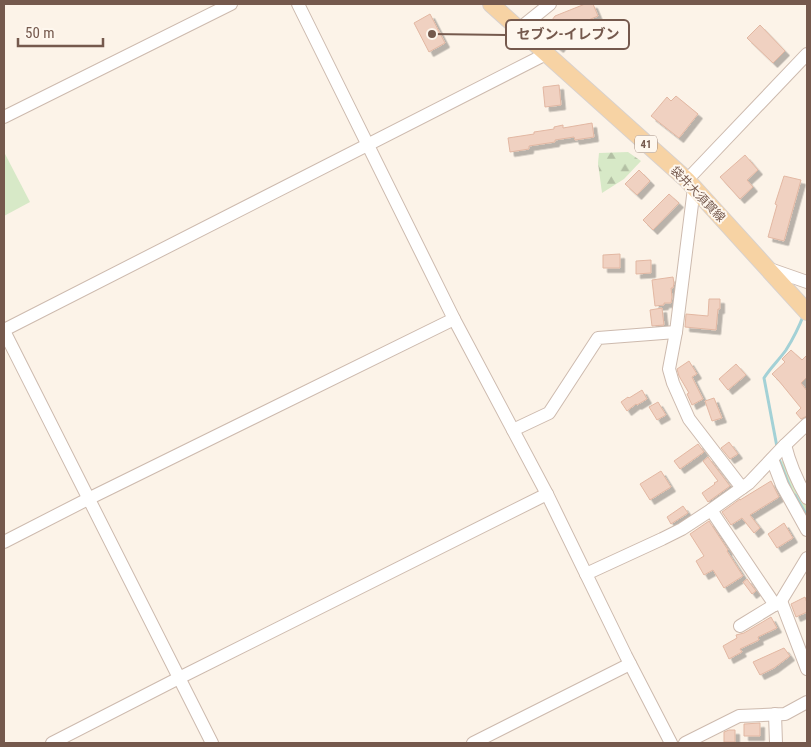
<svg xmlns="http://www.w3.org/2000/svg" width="811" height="747" viewBox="0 0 811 747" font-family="'Roboto Condensed','Noto Sans JP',sans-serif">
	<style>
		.grass { fill: #d7e9c7 }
		.forest { fill: url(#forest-firs) }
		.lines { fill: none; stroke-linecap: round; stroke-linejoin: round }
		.stream { stroke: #a3d1d6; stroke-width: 3 }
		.building { fill: #f0d1c1; stroke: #e2b7a2; filter: url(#shadow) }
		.minor-casing { stroke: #cdbaae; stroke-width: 14 }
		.major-casing { stroke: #d8d1cd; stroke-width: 18 }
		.minor { stroke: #fff; stroke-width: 12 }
		.major { stroke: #f7d3a4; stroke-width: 16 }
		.labels { text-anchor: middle; stroke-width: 4; stroke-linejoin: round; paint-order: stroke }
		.shield { fill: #fef7ee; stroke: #9e887d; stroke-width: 1 }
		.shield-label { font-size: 11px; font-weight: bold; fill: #75594d }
		.street-label { font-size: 12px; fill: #75594d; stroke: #fef7ee }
		.leader { fill: none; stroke: #75594d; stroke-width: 2 }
		.callout-dot { fill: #75594d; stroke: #fef7ee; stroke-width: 2 }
		.callout { fill: #fef7ee; stroke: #75594d; stroke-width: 2 }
		.callout-label { font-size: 14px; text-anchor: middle; font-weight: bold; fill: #75594d }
	</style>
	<defs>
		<pattern id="forest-firs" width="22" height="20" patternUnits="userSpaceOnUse" patternTransform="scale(1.25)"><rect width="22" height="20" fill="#d7e9c7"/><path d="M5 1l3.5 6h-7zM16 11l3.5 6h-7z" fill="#b3c0a4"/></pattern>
		<filter id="shadow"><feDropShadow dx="4.5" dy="4.5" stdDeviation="0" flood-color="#0004"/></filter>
	</defs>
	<rect width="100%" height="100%" fill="#fcf3e8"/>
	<!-- grass -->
	<g class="grass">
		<path d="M4,152L30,202L4,216Z"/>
		<path d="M786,461L807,502V528L773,462Z"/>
	</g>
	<!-- forest -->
	<path class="forest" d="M628,152L641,161L624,179L602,193L598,163L599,153Z"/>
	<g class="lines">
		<!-- stream -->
		<g class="stream">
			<path d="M777,447L764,378C770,368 779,360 786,350C793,339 799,327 804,314"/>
			<path d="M779,456L780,462L791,490"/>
			<path d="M795,495L807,516"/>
		</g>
	</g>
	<!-- building -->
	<g class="building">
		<path d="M585,4H593L598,16L574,26L563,39L565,40L559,48L547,39L555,29L549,24L555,16Z"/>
		<path d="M430,14L445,43L429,52L414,23Z"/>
		<path d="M760,25L785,51L773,63L747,38Z"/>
		<path d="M559,85L561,105L545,107L543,87Z"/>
		<path d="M676,96L698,114L679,138L651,116L667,97L671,101Z"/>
		<path d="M592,123L594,137L575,140L574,137L555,140V142L529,146V149L510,152L508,138L534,134V132L554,129V127L563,125V128Z"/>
		<path d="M745,155L758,170L747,180L753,187L740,199L720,177Z"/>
		<path d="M639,170L650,181L637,195L625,184Z"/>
		<path d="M784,176L801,180L784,241L768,237L777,205L775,204Z"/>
		<path d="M669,194L679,203L653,230L643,220Z"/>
		<path d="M620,254V268H603V255Z"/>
		<path d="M651,260V273L636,274V261Z"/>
		<path d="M673,277L674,283L673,288H671L672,297L671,303H664V305L655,306L652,280Z"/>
		<path d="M709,299H720V309H718L716,330L685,327L686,314L708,316Z"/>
		<path d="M662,308L664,325L652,326L650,310Z"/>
		<path d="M791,350L802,360L807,355V377L801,383L807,391V416L801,419L796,413L801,408L779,381L772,374L785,362L782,359Z"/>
		<path d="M689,361L697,374L692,377L703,399L692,405L687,394L689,393L679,376L677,369Z"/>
		<path d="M736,364L746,375L728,390L719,379Z"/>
		<path d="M642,390L647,399L637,405L636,404L627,411L621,402L628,397L629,398Z"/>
		<path d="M714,398L722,418L712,421L705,401Z"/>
		<path d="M658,402L666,415L657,420L649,407Z"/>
		<path d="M729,442L738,454L730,459L721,448Z"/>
		<path d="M698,444L704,452L680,469L674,461Z"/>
		<path d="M708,457L730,486L708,502L702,493L715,484L714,483L718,481L703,461Z"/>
		<path d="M661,471L671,487L650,500L640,484Z"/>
		<path d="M771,481L779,497L750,515L760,528L754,533L742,518L731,525L722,512L740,499V500Z"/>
		<path d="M683,506L688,513L671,524L667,517Z"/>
		<path d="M709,521L728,550L727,551L743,576L724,588L713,570L704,575L696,561L704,556L690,534Z"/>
		<path d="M784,523L793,538L777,548L768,534Z"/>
		<path d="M747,579L756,591L752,594L743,582Z"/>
		<path d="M805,597L807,603V612L796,617L791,604Z"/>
		<path d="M771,617L777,628L758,637L759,640L740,649L742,652L729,659L723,646L737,638L736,635L744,633Z"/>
		<path d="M784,648L790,656L774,668L760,675L753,662Z"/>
		<path d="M760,723V736H744V724Z"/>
		<path d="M729,730H735V742H724V732Z"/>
	</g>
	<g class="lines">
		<!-- minor casing -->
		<g class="minor-casing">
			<g id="minor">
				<path d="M298,4L454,319L547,494L626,656L671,743"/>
				<path d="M519,29L550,4"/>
				<path d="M4,117L231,4"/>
				<path d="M687,180L807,54"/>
				<path d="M694,188L676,332L669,369L673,383L689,419L742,488"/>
				<path d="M767,268L807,282"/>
				<path d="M4,330L546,54"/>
				<path d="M4,331L212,743"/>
				<path d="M513,430L549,413L598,338L676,332"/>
				<path d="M785,445C790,465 797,481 807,498"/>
				<path d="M772,459L782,485L807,530"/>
				<path d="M711,510L775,605"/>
				<path d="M4,542L88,499L454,319"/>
				<path d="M586,574L662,539L682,529L711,510L749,483L785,445L807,424"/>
				<path d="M781,601L807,558"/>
				<path d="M740,626L781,601L807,669"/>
				<path d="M775,714L776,743"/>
				<path d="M52,743L179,678L547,494"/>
				<path d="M473,743L630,664"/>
				<path d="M685,743L739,716L785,714L807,702"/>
			</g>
		</g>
		<!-- major casing -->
		<g class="major-casing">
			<path id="major" d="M491,4L687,180L807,312"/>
		</g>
		<!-- minor -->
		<use href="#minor" class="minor"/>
		<!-- major -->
		<use href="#major" class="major"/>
	</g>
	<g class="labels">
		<!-- shield labels -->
		<rect class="shield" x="635" y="135.5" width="22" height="17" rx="4"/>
		<g class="shield-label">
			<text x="646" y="148">41</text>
		</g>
		<!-- street labels -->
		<g class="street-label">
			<text transform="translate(698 194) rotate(46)" y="4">袋井大須賀線</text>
		</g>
	</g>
	<!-- callouts -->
	<path class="leader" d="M432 34L506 35"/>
	<circle class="callout-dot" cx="432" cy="34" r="5"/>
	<rect class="callout" x="506" y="20" width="123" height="29" rx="5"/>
	<g class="callout-label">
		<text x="568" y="39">セブン-イレブン</text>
	</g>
	<!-- border -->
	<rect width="811" height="747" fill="none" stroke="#75594d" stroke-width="10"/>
	<!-- scale -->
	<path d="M18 38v8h85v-8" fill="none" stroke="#75594d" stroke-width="2.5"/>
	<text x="25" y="38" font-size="15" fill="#75594d" stroke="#fef7ee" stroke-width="4" paint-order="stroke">50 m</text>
</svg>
